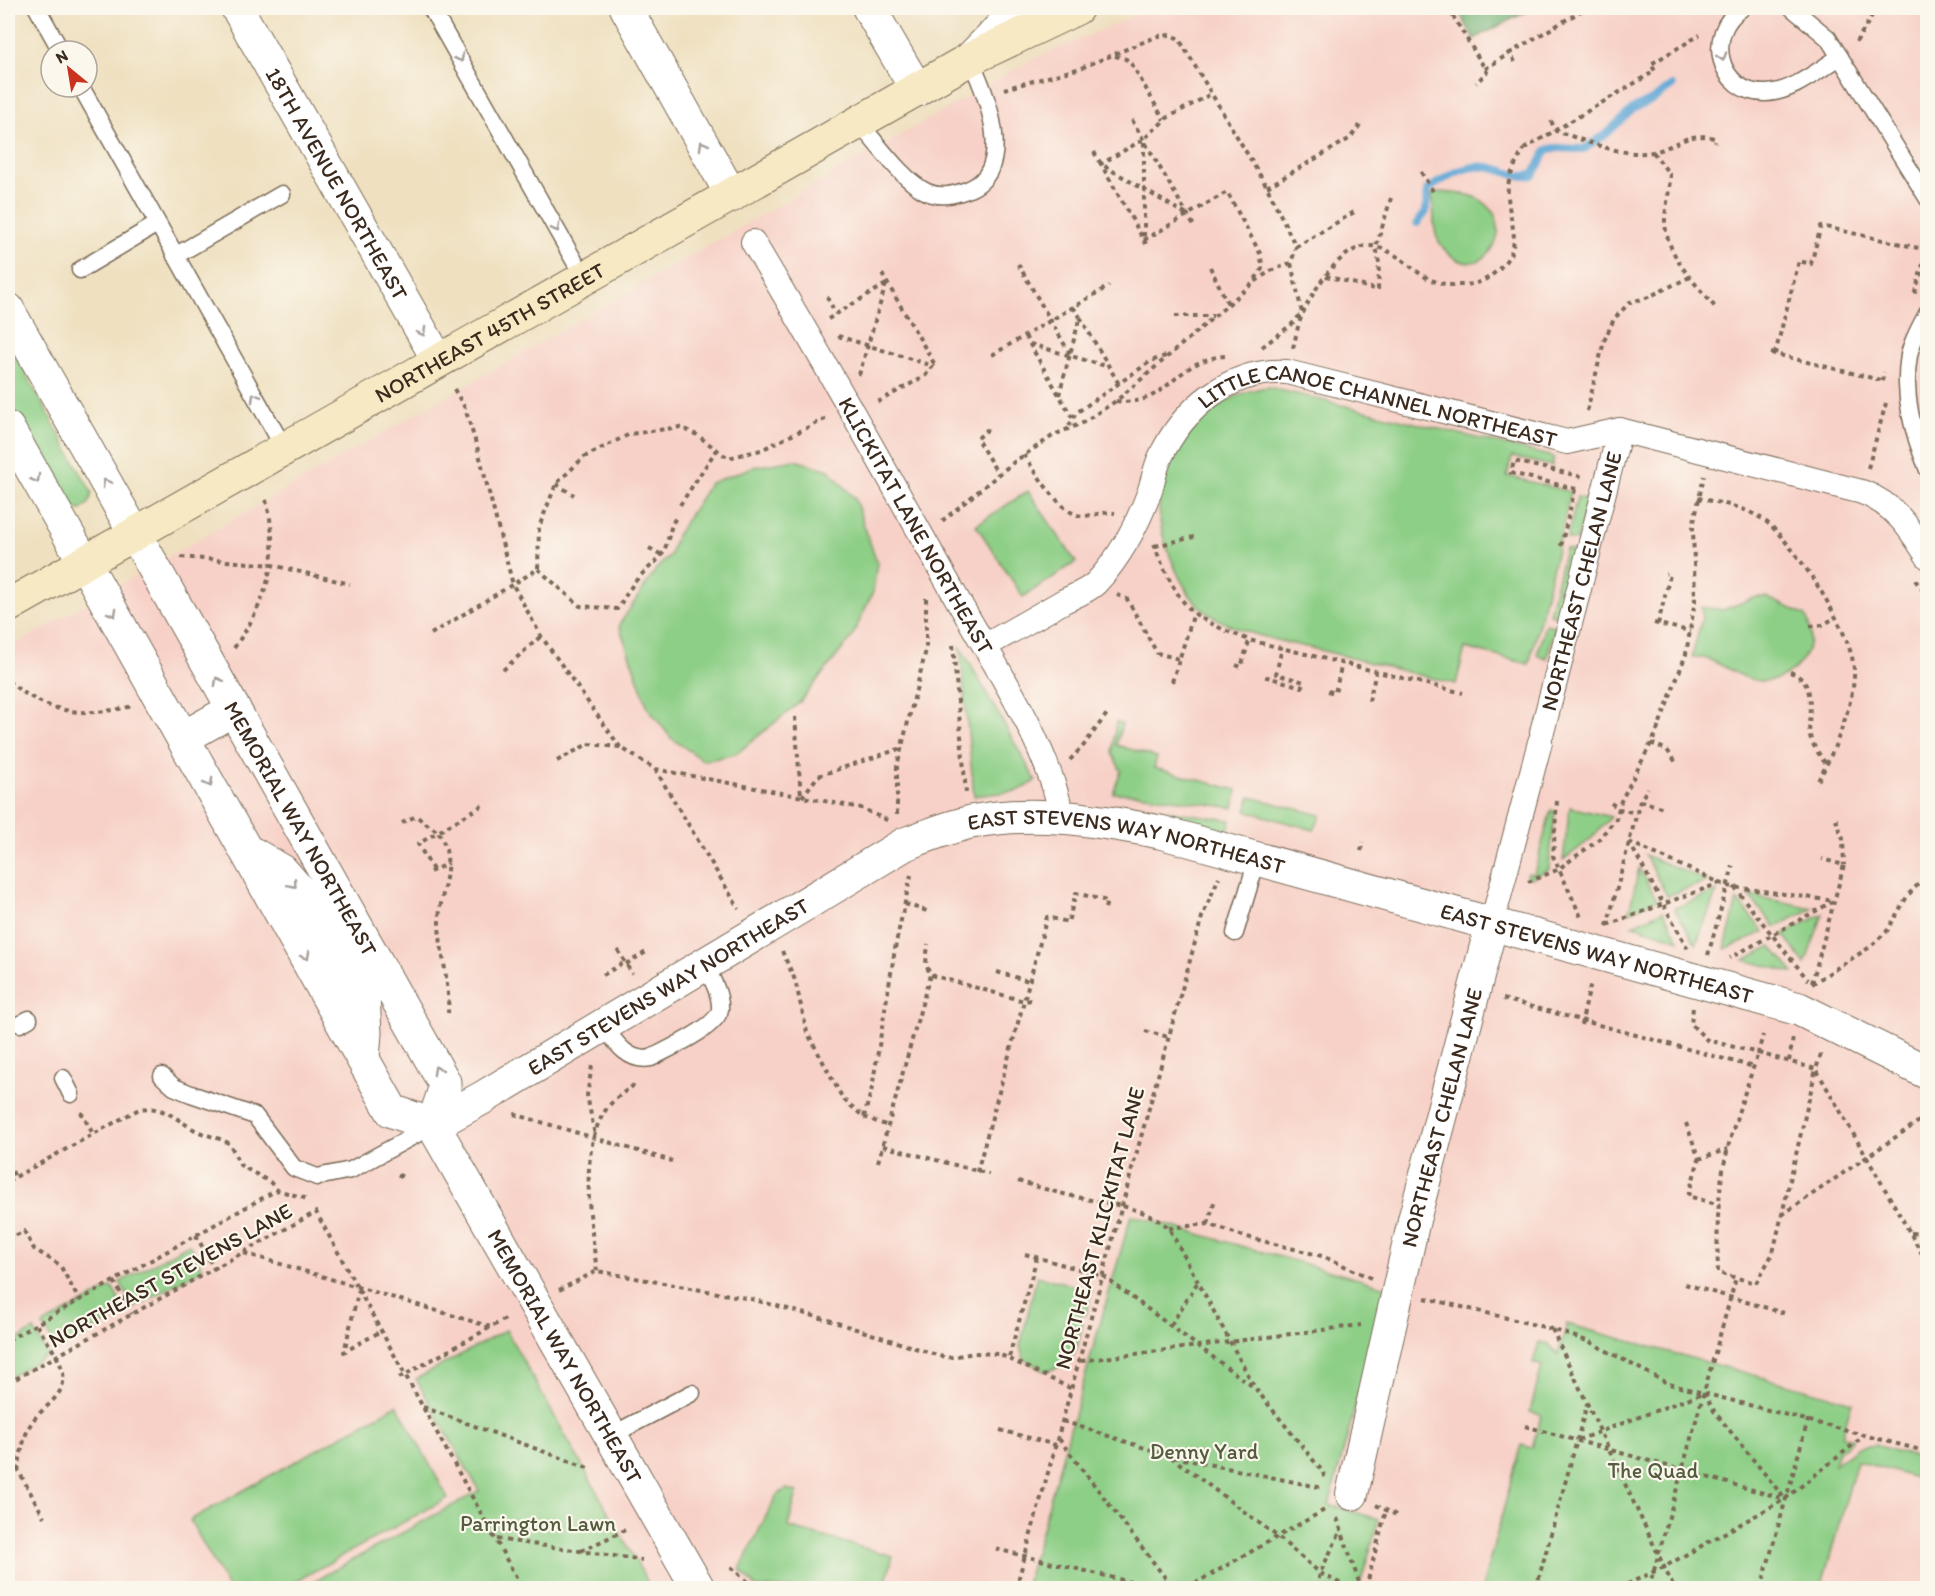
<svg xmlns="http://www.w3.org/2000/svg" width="1935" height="1596" viewBox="0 0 1935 1596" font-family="Itim,sans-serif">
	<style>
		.built { fill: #f7d1c7 }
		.green { fill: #8ecf87; stroke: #647c52; stroke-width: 1.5 }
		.forest { fill: #72b274; stroke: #566e49; stroke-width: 1.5 }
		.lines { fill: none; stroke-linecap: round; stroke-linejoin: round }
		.stream { stroke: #5da6d5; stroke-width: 8 }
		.service-casing { stroke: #7a6a57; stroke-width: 19 }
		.pedestrian-casing { stroke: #7a6a57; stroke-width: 26 }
		.minor-casing { stroke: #7a6a57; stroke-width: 34 }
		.tertiary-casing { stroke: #7a6a57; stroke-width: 35 }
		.secondary-casing { stroke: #7a6a57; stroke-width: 35 }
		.path { stroke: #7a6a57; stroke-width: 4; stroke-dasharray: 4.5 4.5; stroke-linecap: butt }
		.service { stroke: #fff; stroke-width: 16 }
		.pedestrian { stroke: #fff; stroke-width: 24 }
		.minor { stroke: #fff; stroke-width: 32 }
		.tertiary { stroke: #fff; stroke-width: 33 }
		.secondary { stroke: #f7e9c3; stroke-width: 33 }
		.oneway { stroke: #a79f9a }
		.labels { text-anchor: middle; stroke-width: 4.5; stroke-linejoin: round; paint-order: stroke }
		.street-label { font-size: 22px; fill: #3b2a1e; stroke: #fbf7ec }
		.park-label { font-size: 22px; fill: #545c3e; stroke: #fbf7ec }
	</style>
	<rect width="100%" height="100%" fill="#fbf7ec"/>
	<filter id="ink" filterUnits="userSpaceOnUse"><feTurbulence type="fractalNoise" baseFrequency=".0167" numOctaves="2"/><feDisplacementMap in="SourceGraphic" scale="12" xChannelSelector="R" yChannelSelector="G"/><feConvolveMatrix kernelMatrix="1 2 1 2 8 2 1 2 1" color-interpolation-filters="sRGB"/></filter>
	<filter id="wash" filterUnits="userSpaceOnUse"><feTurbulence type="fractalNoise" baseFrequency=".008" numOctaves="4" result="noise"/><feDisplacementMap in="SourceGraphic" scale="24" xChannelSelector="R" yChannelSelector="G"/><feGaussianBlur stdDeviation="1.35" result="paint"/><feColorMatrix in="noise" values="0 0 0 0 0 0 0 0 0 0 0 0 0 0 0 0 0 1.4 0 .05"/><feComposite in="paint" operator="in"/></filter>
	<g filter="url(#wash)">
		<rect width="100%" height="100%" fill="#efe0c0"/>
		<!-- built -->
		<path class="built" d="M1152,8H1927V1588H8V649L1031,60Z"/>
		<!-- green -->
		<g class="green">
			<path d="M1438,192C1449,193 1465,193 1475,197C1530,224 1474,300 1438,240C1431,227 1436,208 1431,194Z"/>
			<path d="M8,342L92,493L89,503L81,510L65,507L8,404Z"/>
			<path d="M1268,387L1554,457L1552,466L1512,457L1507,476L1571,492L1529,664L1465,648L1456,684C1413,674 1371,663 1328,652C1289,642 1227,634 1197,604C1183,589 1174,567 1167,548C1155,515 1157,494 1172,461C1190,424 1227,392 1268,387Z"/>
			<path d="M795,460L829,470L855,499L877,563L873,592L852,637L800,702L736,754L704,761L671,738L648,708L619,625L657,568L670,555L676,536L710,483L753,467Z"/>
			<path d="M1028,491L1076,562L1023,597L976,525Z"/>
			<path d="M1577,497L1587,499L1577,541L1567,539Z"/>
			<path d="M1565,549L1574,551L1558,616L1549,614Z"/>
			<path d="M1756,597H1766L1805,615C1822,645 1795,683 1761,681C1735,679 1717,656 1692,657L1702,618V607L1723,610Z"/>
			<path d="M1545,624L1555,626L1547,658L1537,655Z"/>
			<path d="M960,646L1036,781L1018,791L974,796Z"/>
			<path d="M1116,722L1122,724L1116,745L1157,757L1154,768L1237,790L1234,808L1138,794L1113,793L1121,771L1112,753Z"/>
			<path d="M1250,797L1321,815L1314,830L1246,811Z"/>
			<path d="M1123,804L1231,820L1226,837L1111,806Z"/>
			<path d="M1570,807L1611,817L1590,840L1563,860Z"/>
			<path d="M1551,810L1555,811L1549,869L1532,878L1526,877L1528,873L1534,874Z"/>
			<path d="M1645,855L1708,881L1667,896Z"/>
			<path d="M1639,868L1657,900L1629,912Z"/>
			<path d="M1717,891L1696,944L1674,908Z"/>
			<path d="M1748,895L1813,908L1775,927Z"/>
			<path d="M1737,900L1764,932L1725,949V948Z"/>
			<path d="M1663,911L1679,940L1633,925Z"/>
			<path d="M1823,914L1805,964L1783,934Z"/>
			<path d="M1771,946L1794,973L1744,960Z"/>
			<path d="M1131,1215L1387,1287L1329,1505L1379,1519L1359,1588H1025Z"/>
			<path d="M189,1244L203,1269L134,1308L120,1282Z"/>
			<path d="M1037,1276L1092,1290L1086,1315L1082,1314L1079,1321L1083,1323C1076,1350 1076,1366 1044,1371L1024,1359L1020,1346Z"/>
			<path d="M112,1287L126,1312L57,1350L43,1325Z"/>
			<path d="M1567,1324L1852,1402L1842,1436L1853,1439L1838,1451L1834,1465L1856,1448L1875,1445L1927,1460V1481L1857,1461L1821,1588H1482L1521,1445L1532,1448L1541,1415L1530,1412L1542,1366L1533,1363L1539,1342L1548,1344L1558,1354Z"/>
			<path d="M34,1330L48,1355L8,1378V1345Z"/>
			<path d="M506,1330L651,1588H301L479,1491L416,1379Z"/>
			<path d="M397,1405L448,1498L283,1588H228L190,1520Z"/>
			<path d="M786,1489L797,1492L788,1527L893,1556L884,1588H757L740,1570L742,1565L776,1496Z"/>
		</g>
		<!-- forest -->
		<path class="forest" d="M1457,8H1533L1474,39Z"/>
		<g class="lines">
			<!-- stream -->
			<path class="stream" d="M1417,223L1426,212L1427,190C1445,178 1464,164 1487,167C1503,169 1517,179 1533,175L1547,150L1554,148L1584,149L1606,134L1633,109L1652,100L1672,86"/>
		</g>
	</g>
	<g filter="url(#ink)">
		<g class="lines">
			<!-- service casing -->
			<g class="service-casing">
				<g id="service">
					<path d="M37,8L61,51"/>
					<path d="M431,8L584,278"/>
					<path d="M1742,8C1704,33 1718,94 1766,93C1793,92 1818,70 1840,57"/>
					<path d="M1792,8L1828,38L1928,199"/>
					<path d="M81,87L284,448"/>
					<path d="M859,123C876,142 904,182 927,192C940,198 953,195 967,190C1018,171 986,93 970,59"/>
					<path d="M175,256L282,194"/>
					<path d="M80,270L157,224"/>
					<path d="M1928,312C1921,325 1912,340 1909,355C1902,395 1913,433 1928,470"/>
					<path d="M1235,933L1257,860"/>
					<path d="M20,1024L29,1019"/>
					<path d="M603,1025C615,1042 628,1063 651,1058C668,1049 718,1027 720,1009C721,994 711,977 704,964"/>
					<path d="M162,1076L174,1087L191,1094L255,1116L294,1168L317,1177L351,1170L432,1126"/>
					<path d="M63,1078L71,1094"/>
					<path d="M612,1435L692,1393"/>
				</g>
			</g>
			<!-- pedestrian casing -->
			<g class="pedestrian-casing">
				<g id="pedestrian">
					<path id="s1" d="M753,242C824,359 889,478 956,597C995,666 1045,738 1062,816"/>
					<path id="s2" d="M985,646C1011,631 1038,616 1064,601C1074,596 1088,591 1096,583C1119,559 1138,524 1149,493C1153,482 1155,469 1160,458C1183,408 1230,369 1287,372L1567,442L1620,430L1862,492C1894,504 1910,528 1928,557"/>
					<path id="s3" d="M1542,732L1620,430"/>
					<path d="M1492,923L1540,742"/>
				</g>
			</g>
			<!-- minor casing -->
			<g class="minor-casing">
				<g id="minor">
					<path id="s4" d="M237,8L438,360"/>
					<path d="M626,8L732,196"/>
					<path d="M8,309L135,534"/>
					<path d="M8,428L84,562"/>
					<path id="s5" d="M1352,1494L1414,1220L1492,923"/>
				</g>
			</g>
			<!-- tertiary casing -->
			<g class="tertiary-casing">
				<g id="tertiary">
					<path d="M869,8L917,90"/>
					<path d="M971,58L1020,8"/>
					<path id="s6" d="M135,534L444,1082V1092L433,1125"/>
					<path id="s7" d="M84,562L392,1111L433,1125L698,1588"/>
					<path d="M183,738L234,709"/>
					<path d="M253,854L282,871L303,895L363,996L365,1033L363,1058"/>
					<path id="s8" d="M433,1125L484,1097L905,844C926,836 949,827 971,822C1035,809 1097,820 1160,832L1799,1009L1928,1073"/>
				</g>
			</g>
			<!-- secondary casing -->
			<g class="secondary-casing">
				<g id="secondary">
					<path id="s9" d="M8,606L970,59L1077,8"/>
				</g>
			</g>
			<!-- path -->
			<g class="path">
				<path d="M1448,8L1487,72L1476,83"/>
				<path d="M1856,42L1871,18L1873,8"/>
				<path d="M1115,56L1126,59L1133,66L1164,120"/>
				<path d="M1515,62L1510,53L1586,8"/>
				<path d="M1485,69L1510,53"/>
				<path d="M1132,120L1194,226"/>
				<path d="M1551,121L1556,131C1585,140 1622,158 1653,152C1674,148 1690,129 1716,139L1715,142"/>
				<path d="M1144,142V239"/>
				<path d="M1524,149L1655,71L1651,64L1700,35"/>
				<path d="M1094,152L1101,164L1187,215"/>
				<path d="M1653,152L1670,175C1670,190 1666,204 1665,218C1664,253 1694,282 1715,307"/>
				<path d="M1421,172L1434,193"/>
				<path d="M1267,187L1349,139L1361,124"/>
				<path d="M1144,240L1227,192L1261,255L1262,269L1254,281"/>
				<path d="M1146,244L1101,164L1144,139L1167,118L1211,94"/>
				<path d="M1296,247L1356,211"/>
				<path d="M1018,264L1070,354"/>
				<path d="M1210,267L1228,304"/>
				<path d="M882,274L935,365"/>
				<path d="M1326,276L1378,290L1379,263L1376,247L1391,198"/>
				<path d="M827,297L836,314"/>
				<path d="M1073,307L1080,317"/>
				<path d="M1175,316H1213"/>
				<path d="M828,319L886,284"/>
				<path d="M838,336L933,366L925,376L876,403"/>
				<path d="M1025,336L1073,419"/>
				<path d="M1030,344L1109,367"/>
				<path d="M1262,347L1291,325L1302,313L1291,263"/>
				<path d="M1293,348C1296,337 1298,323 1303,313C1314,289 1345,238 1377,247C1412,257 1417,287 1462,285C1473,285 1483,282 1492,275C1527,246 1510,231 1508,196C1506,179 1516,163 1524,149"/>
				<path d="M1771,353L1884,381"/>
				<path d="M1775,354L1799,261L1811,264L1821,226L1927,250L1914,296"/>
				<path d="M992,355L1109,286"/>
				<path d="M859,375L886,284"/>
				<path d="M1882,381L1884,372"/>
				<path d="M454,389L465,408L478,450L513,585L541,636L620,747L655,769L739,909"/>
				<path d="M1059,395L1080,317L1119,384"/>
				<path d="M1116,401C1170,408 1173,358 1227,356"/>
				<path d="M1587,411L1604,341L1614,319L1630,302L1646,298L1690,277"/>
				<path d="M1069,426L1076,413L1151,361L1168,355"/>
				<path d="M988,429L977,439L998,474"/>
				<path d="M1024,455C1036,472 1060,514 1082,516C1094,516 1103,511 1115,513"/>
				<path d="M1868,468L1886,403"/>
				<path d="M556,484L574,495"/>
				<path d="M1576,489L1511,473L1514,461L1583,477"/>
				<path d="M1698,498C1723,504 1750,507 1770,525C1799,552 1851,630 1854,669C1856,700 1832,758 1816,784"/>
				<path d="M680,505L717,449"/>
				<path d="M942,521L1014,462L1054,435L1082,423L1116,401L1252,284L1270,271L1291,263L1296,247L1267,187L1179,39L1171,35L1158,36L1081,68L1004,89"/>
				<path d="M1154,544C1162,566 1176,598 1194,613C1210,625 1232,633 1249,640L1463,693"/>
				<path d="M1155,546L1194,537"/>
				<path d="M1561,546L1575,489"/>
				<path d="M649,548L662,555"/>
				<path d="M181,557L272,565L350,584"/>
				<path d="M538,569L580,606L617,609C625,598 632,583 642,574C649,567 656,563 662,554C670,541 668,528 677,516"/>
				<path d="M1915,580L1928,597"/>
				<path d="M1117,595L1127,599L1157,653L1179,659"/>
				<path d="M1654,623L1690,631"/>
				<path d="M1658,624L1670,575L1666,574"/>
				<path d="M1810,626L1822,625L1835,618"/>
				<path d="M431,634L538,569L539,527L556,484L584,457L630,434L680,427L697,435L728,458L761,450L827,418"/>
				<path d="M953,645L966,793"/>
				<path d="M234,648C268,600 282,556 265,497"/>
				<path d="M1236,665L1241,667L1249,641"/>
				<path d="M503,670L541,636"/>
				<path d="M1790,672C1820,683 1806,714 1810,736C1813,747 1821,756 1827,766"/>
				<path d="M1267,679V677L1302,687L1304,682L1276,674L1282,648"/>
				<path d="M8,681C48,714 83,718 133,706"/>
				<path d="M1172,682L1194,613"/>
				<path d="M1328,691L1335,693L1342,663"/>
				<path d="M1369,701L1376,672"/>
				<path d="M795,717L801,796"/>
				<path d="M1651,743L1667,750L1678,765"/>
				<path d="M1070,760L1084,745L1109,711"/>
				<path d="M557,761L588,744L620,747"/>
				<path d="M655,769L861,808L889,821"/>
				<path d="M802,797L818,776L902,748"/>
				<path d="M1557,801L1553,856L1581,917"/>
				<path d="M1640,801L1664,808"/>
				<path d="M1611,803L1619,809L1636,813"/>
				<path d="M897,815V766L926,650V596"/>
				<path d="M1836,819L1843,839L1844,865"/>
				<path d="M402,823L416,816L438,832L486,803"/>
				<path d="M1629,842L1727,886L1834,901L1730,958"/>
				<path d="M1629,842L1688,949"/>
				<path d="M1361,851L1363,842"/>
				<path d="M433,870L418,844L438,832C459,863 438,893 439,926C441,955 450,984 448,1013"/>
				<path d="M430,872L448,863"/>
				<path d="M1923,881L1928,889"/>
				<path d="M1528,882L1557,870L1597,841L1616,819L1621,801L1655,736L1686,654L1695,601L1693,526L1704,476"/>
				<path d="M1734,887L1808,980"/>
				<path d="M905,904L927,911"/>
				<path d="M1607,925L1720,883"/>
				<path d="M1607,926L1640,801L1648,788"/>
				<path d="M618,950L632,974"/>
				<path d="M782,951L795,980L807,1032L843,1099L864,1117L888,1126"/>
				<path d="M1708,955L1733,866"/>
				<path d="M626,964L648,951"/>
				<path d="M997,972L1029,981"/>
				<path d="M603,975L625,962"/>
				<path d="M931,975L1024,1001L1031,1000"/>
				<path d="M1812,983L1844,865L1822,859"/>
				<path d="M1812,984L1870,947L1887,931L1908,895L1928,874"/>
				<path d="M1503,999L1754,1067"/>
				<path d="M1693,1008L1691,1024L1707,1040L1758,1053L1763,1035"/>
				<path d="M1581,1025L1591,982"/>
				<path d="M1145,1031L1169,1037"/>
				<path d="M1758,1053L1816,1069L1773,1253L1756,1283L1718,1273C1717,1241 1717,1208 1722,1176C1729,1134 1745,1094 1758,1053Z"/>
				<path d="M1821,1054L1816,1069L1928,1264"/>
				<path d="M1789,1061L1793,1038"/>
				<path d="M592,1066L587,1095L595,1135"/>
				<path d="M81,1112L93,1134"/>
				<path d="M514,1114L672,1161"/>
				<path d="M864,1117L872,1088L896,943L911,875"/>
				<path d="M1686,1123L1699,1159L1688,1196L1720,1205"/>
				<path d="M883,1146L989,1174"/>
				<path d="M1699,1159L1728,1149"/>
				<path d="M878,1162L930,975L926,963L928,944"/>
				<path d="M8,1163L15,1177"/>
				<path d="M977,1172L1047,917L1068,922L1076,893L1107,901L1104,912"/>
				<path d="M399,1178L402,1172"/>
				<path d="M8,1181L139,1109C164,1105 175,1119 195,1130C206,1136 219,1137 230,1144L240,1165L270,1182L277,1190"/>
				<path d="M1018,1181C1038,1187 1057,1193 1077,1197C1110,1205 1142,1205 1169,1228L1255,1388L1323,1472L1325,1480"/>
				<path d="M1782,1215L1928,1115"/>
				<path d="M1208,1224L1215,1199"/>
				<path d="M1169,1228L1208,1224L1243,1236L1322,1256L1371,1278"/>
				<path d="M1911,1233L1928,1234"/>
				<path d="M196,1235L214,1269"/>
				<path d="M8,1240L24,1231L34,1249L60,1265L79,1300"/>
				<path d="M244,1253L491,1327"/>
				<path d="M1025,1254L1103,1276L1252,1386"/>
				<path d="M597,1271C591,1225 577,1146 608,1107C616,1097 627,1090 637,1083"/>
				<path d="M114,1281L132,1314"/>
				<path d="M1685,1284L1784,1313"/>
				<path d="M359,1289L344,1352L383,1330"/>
				<path d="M559,1290L597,1271L751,1299L825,1319L946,1358L974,1353L999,1354L1072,1389"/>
				<path d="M1425,1298L1552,1329L1590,1342L1669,1384L1928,1452"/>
				<path d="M1171,1325L1199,1280"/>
				<path d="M1552,1329L1674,1588"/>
				<path d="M8,1340L277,1190L308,1199"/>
				<path d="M1009,1357L1037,1257"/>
				<path d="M1081,1361L1361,1325"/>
				<path d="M399,1378L509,1317"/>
				<path d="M8,1383L316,1212L522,1588"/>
				<path d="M1704,1393L1714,1411L1785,1499"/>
				<path d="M423,1407L591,1469"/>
				<path d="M1063,1421L1169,1456L1323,1488"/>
				<path d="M1525,1426L1785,1499"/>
				<path d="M1000,1430L1056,1445"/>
				<path d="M1059,1439L1173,1588"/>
				<path d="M1578,1440L1703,1393"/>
				<path d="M8,1452L44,1517"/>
				<path d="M1171,1457L1278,1537L1320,1573L1349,1588"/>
				<path d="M18,1471C21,1454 23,1436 32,1422C43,1406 67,1396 63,1373C60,1357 44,1338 36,1324"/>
				<path d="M1376,1505L1396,1515"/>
				<path d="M1337,1518L1361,1588"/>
				<path d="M497,1539L642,1560"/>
				<path d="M1923,1539L1928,1540"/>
				<path d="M996,1549L1155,1588"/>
				<path d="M581,1551L625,1530"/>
				<path d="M731,1567L755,1588"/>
				<path d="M220,1587V1588"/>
				<path d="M1016,1588L1202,917L1219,877"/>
				<path d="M1187,1588L1328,1508"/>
				<path d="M1317,1588L1320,1573L1341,1530"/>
				<path d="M1366,1588L1386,1510"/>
				<path d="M1536,1588L1587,1404"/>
				<path d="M1619,1588L1664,1567L1785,1499L1864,1436"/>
				<path d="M1649,1588L1736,1278"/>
				<path d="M1761,1588L1808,1420"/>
			</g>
			<!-- service -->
			<use href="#service" class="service"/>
			<!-- pedestrian -->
			<use href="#pedestrian" class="pedestrian"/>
			<!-- minor -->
			<use href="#minor" class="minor"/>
			<!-- tertiary -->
			<use href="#tertiary" class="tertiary"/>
			<!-- secondary -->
			<use href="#secondary" class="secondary"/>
		</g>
		<!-- one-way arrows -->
		<defs><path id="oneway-chevron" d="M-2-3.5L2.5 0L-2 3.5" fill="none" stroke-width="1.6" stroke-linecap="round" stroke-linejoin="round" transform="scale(1.5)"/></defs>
		<g class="oneway">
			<use href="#oneway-chevron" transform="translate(1722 57) rotate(73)"/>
			<use href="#oneway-chevron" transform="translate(460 58) rotate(61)"/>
			<use href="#oneway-chevron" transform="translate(703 145) rotate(-119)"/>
			<use href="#oneway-chevron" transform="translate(556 228) rotate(61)"/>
			<use href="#oneway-chevron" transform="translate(422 332) rotate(61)"/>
			<use href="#oneway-chevron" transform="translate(255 397) rotate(-120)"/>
			<use href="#oneway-chevron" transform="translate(36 479) rotate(61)"/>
			<use href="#oneway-chevron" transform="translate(106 483) rotate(-120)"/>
			<use href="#oneway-chevron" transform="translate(113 613) rotate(61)"/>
			<use href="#oneway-chevron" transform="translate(218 681) rotate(-119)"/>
			<use href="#oneway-chevron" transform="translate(209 783) rotate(61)"/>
			<use href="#oneway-chevron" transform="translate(293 884) rotate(49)"/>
			<use href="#oneway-chevron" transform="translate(306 956) rotate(61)"/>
			<use href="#oneway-chevron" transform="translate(437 1070) rotate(-119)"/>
		</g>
	</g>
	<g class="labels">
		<!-- street labels -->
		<g class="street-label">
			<text dy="8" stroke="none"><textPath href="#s4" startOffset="202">18TH AVENUE NORTHEAST</textPath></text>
			<text dy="8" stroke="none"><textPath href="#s9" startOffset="554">NORTHEAST 45TH STREET</textPath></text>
			<text dy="8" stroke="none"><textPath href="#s2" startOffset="524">LITTLE CANOE CHANNEL NORTHEAST</textPath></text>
			<text dy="8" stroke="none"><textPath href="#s1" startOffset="327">KLICKITAT LANE NORTHEAST</textPath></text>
			<text dy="8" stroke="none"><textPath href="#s3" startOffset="156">NORTHEAST CHELAN LANE</textPath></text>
			<text dy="8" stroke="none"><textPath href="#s6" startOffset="338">MEMORIAL WAY NORTHEAST</textPath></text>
			<text dy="8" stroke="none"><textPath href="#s8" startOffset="777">EAST STEVENS WAY NORTHEAST</textPath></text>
			<text dy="8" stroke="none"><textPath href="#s8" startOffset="1263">EAST STEVENS WAY NORTHEAST</textPath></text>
			<text dy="8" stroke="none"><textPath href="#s8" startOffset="273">EAST STEVENS WAY NORTHEAST</textPath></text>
			<text dy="8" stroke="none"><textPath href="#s5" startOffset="387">NORTHEAST CHELAN LANE</textPath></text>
			<text transform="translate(1099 1228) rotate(-75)" y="8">NORTHEAST KLICKITAT LANE</text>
			<text transform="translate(170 1275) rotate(-29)" y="8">NORTHEAST STEVENS LANE</text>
			<text dy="8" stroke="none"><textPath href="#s7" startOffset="939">MEMORIAL WAY NORTHEAST</textPath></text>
		</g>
		<!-- park labels -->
		<g class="park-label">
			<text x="1204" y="1459">Denny Yard</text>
			<text x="1653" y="1478">The Quad</text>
			<text x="538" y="1531">Parrington Lawn</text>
		</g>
	</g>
	<!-- margin -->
	<rect width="1935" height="1596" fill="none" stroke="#fbf7ec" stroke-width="30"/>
	<!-- north arrow -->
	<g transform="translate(69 69) rotate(330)"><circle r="28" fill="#fbf7ec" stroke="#aea59a" stroke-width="1.5"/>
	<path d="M0-4.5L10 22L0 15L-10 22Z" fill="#c8321e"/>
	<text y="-9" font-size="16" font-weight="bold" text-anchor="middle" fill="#3b2a1e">N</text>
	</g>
</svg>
